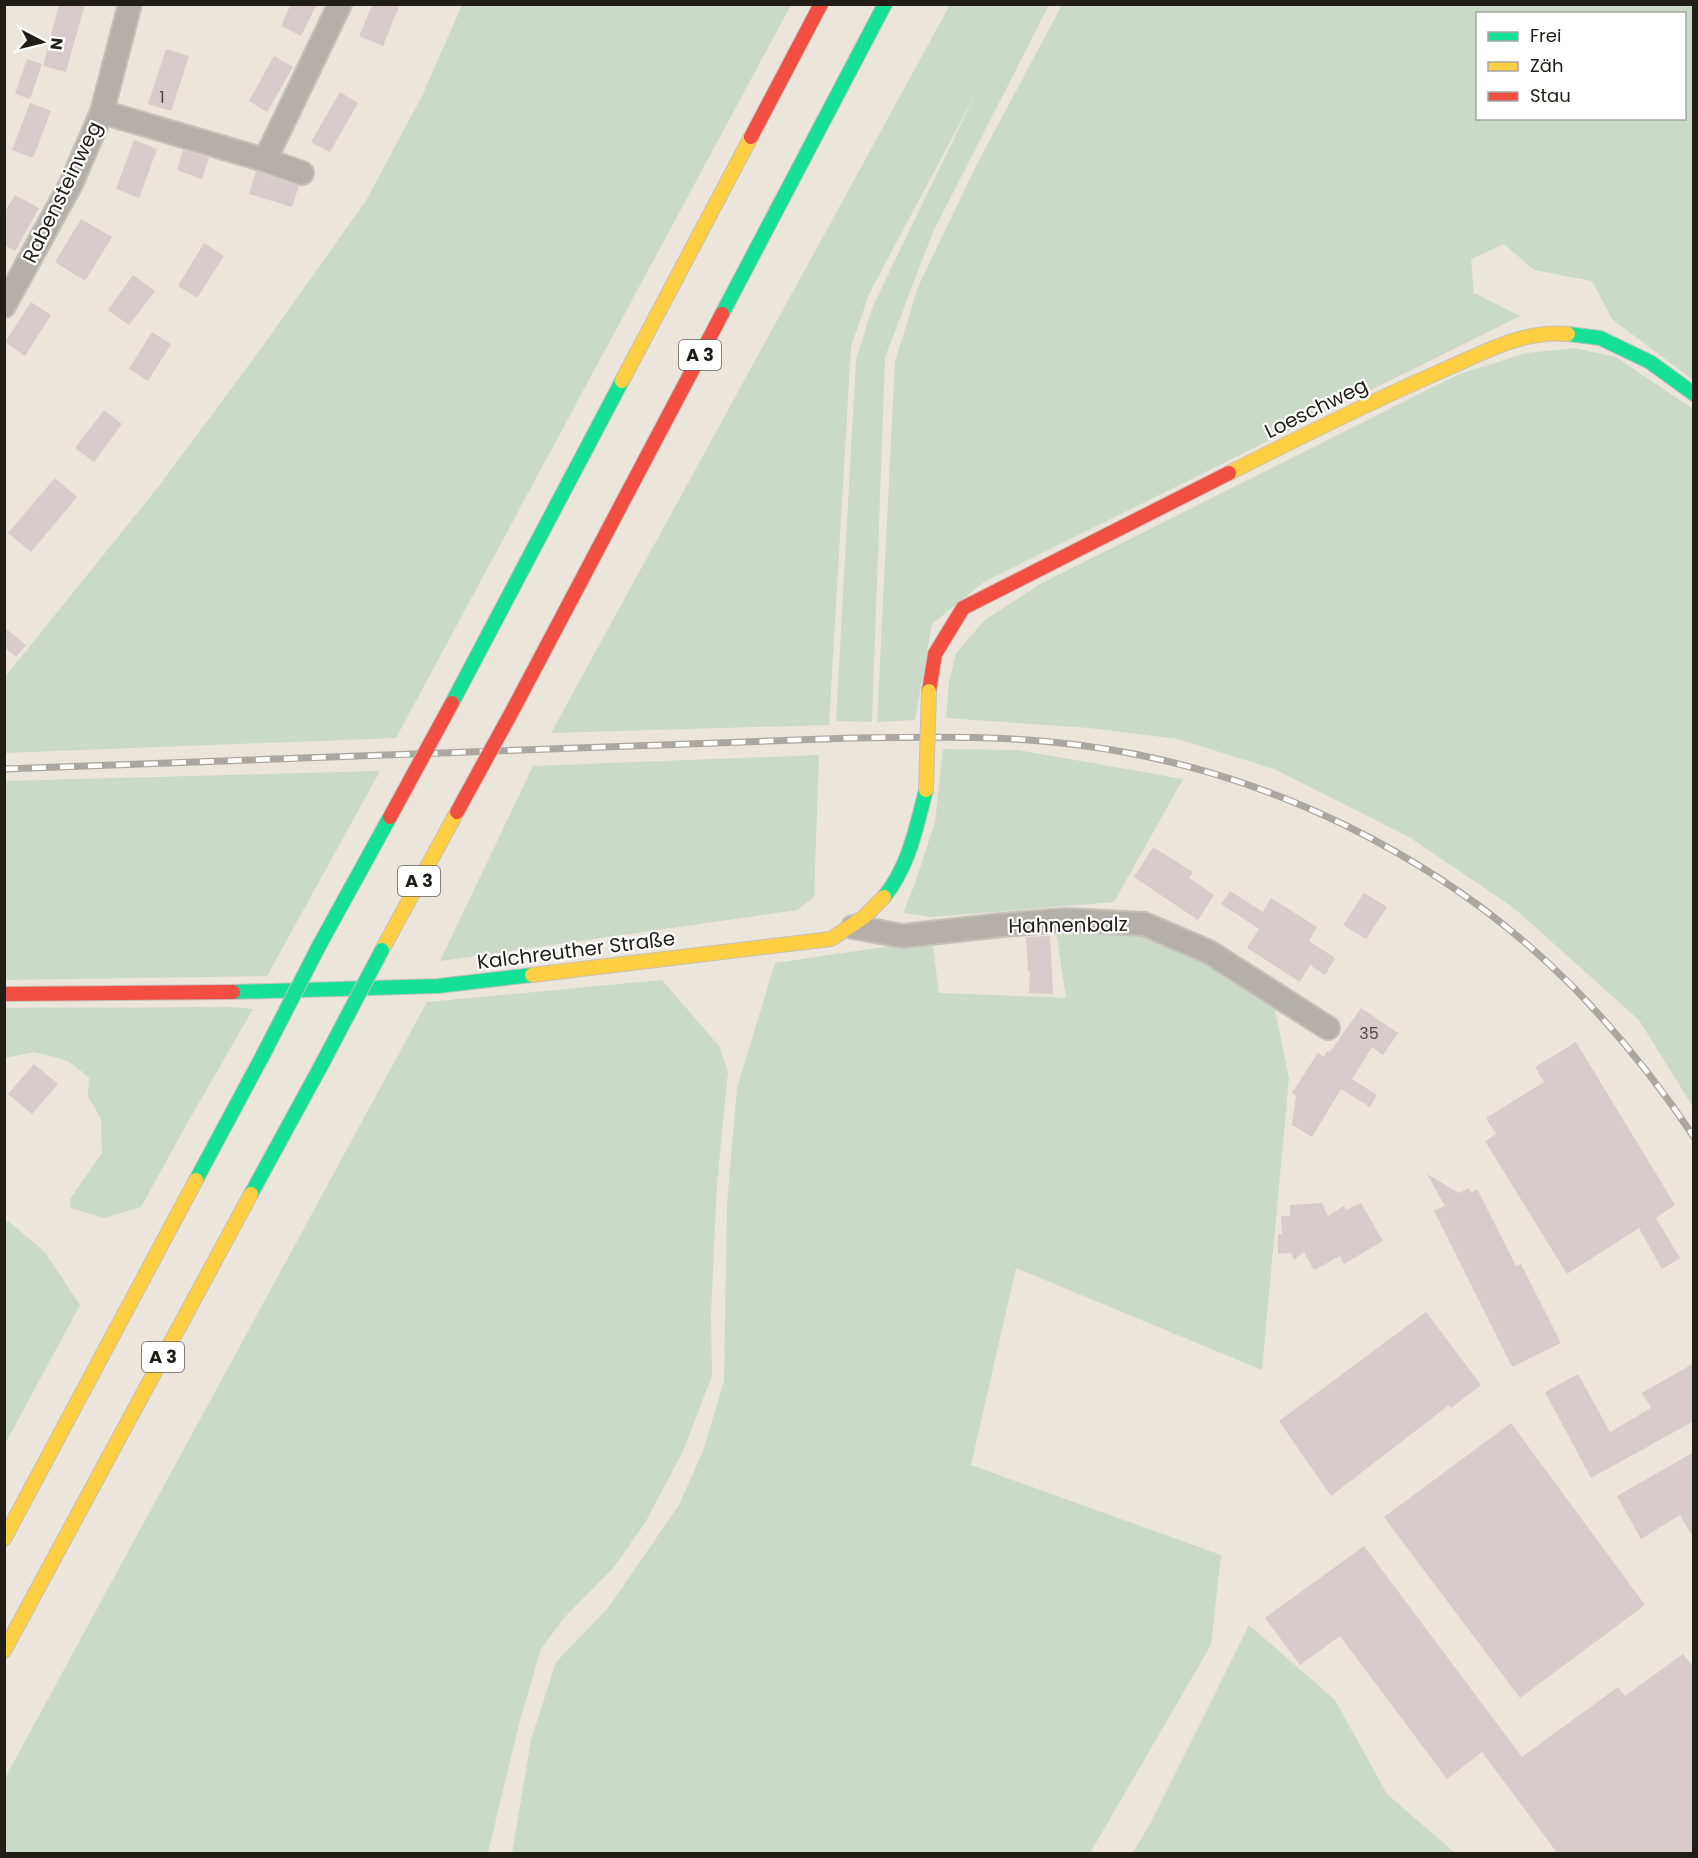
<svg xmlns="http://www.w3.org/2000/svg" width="1698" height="1858" viewBox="0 0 1698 1858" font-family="Poppins,sans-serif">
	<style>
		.green { fill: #cbd9c9; fill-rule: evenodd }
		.building { fill: #d7cbcb }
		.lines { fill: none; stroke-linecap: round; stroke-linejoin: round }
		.street-casing { stroke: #c5c0ba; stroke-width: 26 }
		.fast-casing { stroke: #c5c0ba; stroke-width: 16 }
		.slow-casing { stroke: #c5c0ba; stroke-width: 16 }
		.jam-casing { stroke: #c5c0ba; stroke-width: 16 }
		.street { stroke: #b5afaa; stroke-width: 22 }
		.fast { stroke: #16e098; stroke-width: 14 }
		.slow { stroke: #ffcf43; stroke-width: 14 }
		.jam { stroke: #f24e42; stroke-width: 14 }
		.rail-casing { stroke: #aba7a0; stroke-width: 7 }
		.rail { stroke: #fff; stroke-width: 4.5; stroke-dasharray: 14; stroke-linecap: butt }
		.fast-bridge-casing { stroke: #c5c0ba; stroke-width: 16; stroke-linecap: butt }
		.slow-bridge-casing { stroke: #c5c0ba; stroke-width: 16; stroke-linecap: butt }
		.jam-bridge-casing { stroke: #c5c0ba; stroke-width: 16; stroke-linecap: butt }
		.fast-bridge { stroke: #16e098; stroke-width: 14 }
		.slow-bridge { stroke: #ffcf43; stroke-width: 14 }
		.jam-bridge { stroke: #f24e42; stroke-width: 14 }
		.labels { text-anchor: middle; stroke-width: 4.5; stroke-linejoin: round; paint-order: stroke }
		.number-label { font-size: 16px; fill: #4e4844 }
		.shield { fill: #fff; stroke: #64615d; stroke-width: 1.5 }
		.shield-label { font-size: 18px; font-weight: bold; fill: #211d17 }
		.street-label { font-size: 20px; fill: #211d17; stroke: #fff }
	</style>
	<rect width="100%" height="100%" fill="#ebe5dc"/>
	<!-- green -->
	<g class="green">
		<path d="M462,5H791L396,738L5,753V677L159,486L265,343L367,199L423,94Z"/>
		<path d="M950,5H1049L933,232L885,357L872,722L836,721L856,359L873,306L976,93L869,294L851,347L829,725L551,733Z"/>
		<path d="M1062,5H1693V380L1612,319L1592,281L1534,270L1504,244L1471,259L1474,293L1520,316L984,582L932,624L915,720L877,722L895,362L918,287L978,162ZM1478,14H1684V118H1478Z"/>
		<path d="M1575,348L1616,357L1693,409V1107L1639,1020L1514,908L1409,837L1274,769L1178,739L1089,728L946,718L949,682L956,653L985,620L1040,584L1459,374L1527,353Z"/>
		<path d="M943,749L1018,750L1183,779L1114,902L932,917L903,913L914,886L935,822Z"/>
		<path d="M819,755L814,897L797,910L440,961L533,766Z"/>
		<path d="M380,771L267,976L5,980L4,781Z"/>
		<path d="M1129,930L1176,945L1275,1010L1289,1078L1262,1370L1016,1268L971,1465L1221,1555L1211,1645L1090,1853L512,1854L531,1740L556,1662L608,1608L679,1505L703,1451L724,1381L727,1204L737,1088L775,963L932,940L939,993L1066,998L1056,931Z"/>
		<path d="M662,980L719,1046L728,1072L717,1184L711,1314L712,1376L683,1451L645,1523L614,1567L564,1618L541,1649L520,1720L488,1853L5,1854V1778L427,1002Z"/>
		<path d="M232,1007L253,1009L189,1120L141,1207L104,1218L71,1208L70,1199L102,1153L101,1119L88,1096L89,1077L68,1061L34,1052L5,1058L4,1008Z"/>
		<path d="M5,1221H8L45,1252L80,1305L5,1444Z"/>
		<path d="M1249,1625L1335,1700L1387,1794L1455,1853H1133L1151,1822Z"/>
	</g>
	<!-- building -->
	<g class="building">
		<path d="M59,4H85L66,72L43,66Z"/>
		<path d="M291,4H317L301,36L281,26Z"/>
		<path d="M373,4H400L383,46L359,36Z"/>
		<path d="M166,49L189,56L171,111L148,104Z"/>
		<path d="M274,56L293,67L267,112L249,101Z"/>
		<path d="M27,59L42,64L30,99L15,94Z"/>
		<path d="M340,92L358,103L330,152L311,142Z"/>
		<path d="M30,103L51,111L33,158L12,150Z"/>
		<path d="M134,140L157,149L139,198L116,189Z"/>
		<path d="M183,150L209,158L202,179L177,170Z"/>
		<path d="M256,171L299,186L292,207L249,194Z"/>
		<path d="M15,195L39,208L15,251L4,245V213Z"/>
		<path d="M81,219L112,237L85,281L55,262Z"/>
		<path d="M204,243L224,256L197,298L178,286Z"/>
		<path d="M133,275L155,291L129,325L108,310Z"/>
		<path d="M31,302L51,315L25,356L5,342Z"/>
		<path d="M152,332L171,344L148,381L129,369Z"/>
		<path d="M104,410L122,424L94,462L75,448Z"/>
		<path d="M55,478L77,497L31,552L8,533Z"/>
		<path d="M4,627L26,645L16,657L4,647Z"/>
		<path d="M1153,847L1193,872L1189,878L1214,895L1198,920L1134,877Z"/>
		<path d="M1230,891L1263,912L1271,898L1317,927L1309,941L1335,958L1325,975L1310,965L1300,982L1247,948L1259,929L1221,904Z"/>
		<path d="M1364,893L1387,907L1366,939L1343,925Z"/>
		<path d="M1050,936L1053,994L1029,993L1030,971H1028L1026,937Z"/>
		<path d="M1361,1008L1398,1033L1383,1055L1372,1047L1352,1079L1377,1095L1370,1107L1341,1089L1312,1137L1292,1125L1296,1096L1292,1093L1318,1053L1324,1057L1327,1051L1330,1052Z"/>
		<path d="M1576,1042L1675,1205L1656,1218L1680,1258L1662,1269L1639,1228L1567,1274L1485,1141L1496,1134L1486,1118L1544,1082L1535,1067Z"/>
		<path d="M34,1064L58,1084L32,1114L8,1094Z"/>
		<path d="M1427,1174L1459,1193L1469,1188L1471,1193L1477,1189L1516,1266L1521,1264L1561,1343L1512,1367L1434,1211L1445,1206Z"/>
		<path d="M1322,1203L1328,1216L1344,1206L1346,1210L1361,1203L1383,1241L1344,1264L1340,1256L1314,1270L1304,1252L1294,1260L1291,1253L1278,1254V1234H1282L1281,1216H1290V1205Z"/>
		<path d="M1426,1312L1481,1385L1451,1408L1449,1405L1331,1496L1279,1421Z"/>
		<path d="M1694,1363V1421L1591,1478L1545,1392L1578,1374L1610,1432L1651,1408L1642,1393Z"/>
		<path d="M1511,1423L1645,1605L1520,1698L1384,1517Z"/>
		<path d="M1694,1452V1539L1680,1515L1641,1539L1617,1496Z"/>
		<path d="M1364,1546L1522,1757L1618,1687L1625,1696L1683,1654L1694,1668V1854H1558L1482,1752L1447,1779L1340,1636L1300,1665L1265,1618Z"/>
	</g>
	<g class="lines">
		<!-- street casing -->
		<g class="street-casing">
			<g id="street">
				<path d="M102,112L265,160L340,4"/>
				<path d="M265,160L302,173"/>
				<path d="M4,306L71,184L102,112L130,4"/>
				<path d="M853,927L903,936L1002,925L1066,920L1144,924L1209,952L1328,1028"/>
			</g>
		</g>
		<!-- fast casing -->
		<g class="fast-casing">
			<g id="fast">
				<path d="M722,314L885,4"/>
				<path d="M1568,334L1600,338L1650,362L1694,394"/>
				<path d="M452,703L622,381"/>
				<path d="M884,897C909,866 916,828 926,790"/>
				<path d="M320,944L390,817"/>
				<path d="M233,992L438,986L532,975"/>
				<path d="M196,1180L263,1055"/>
				<path d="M251,1194L322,1064"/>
			</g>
		</g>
		<!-- slow casing -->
		<g class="slow-casing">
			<g id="slow">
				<path d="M622,381L751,137"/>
				<path d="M1229,473C1298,438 1368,403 1439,372C1479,355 1523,329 1568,334"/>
				<path d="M382,950L457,812"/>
				<path d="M532,975L831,939L864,917L884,897"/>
				<path d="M4,1539L196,1180"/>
				<path d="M4,1651L251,1194"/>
			</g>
		</g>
		<!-- jam casing -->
		<g class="jam-casing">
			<g id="jam">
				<path d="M751,137L821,4"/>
				<path d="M929,691L935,654L963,608L1229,473"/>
				<path d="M515,706L722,314"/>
				<path d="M4,994L233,992"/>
			</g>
		</g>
		<!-- street -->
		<use href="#street" class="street"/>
		<!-- fast -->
		<use href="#fast" class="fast"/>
		<!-- slow -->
		<use href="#slow" class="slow"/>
		<!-- jam -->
		<use href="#jam" class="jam"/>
		<!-- rail casing -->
		<g class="rail-casing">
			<path id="rail" d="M4,769L852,738C928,737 1003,735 1078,745C1262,768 1443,856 1573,987C1618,1033 1658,1083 1694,1137"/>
		</g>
		<!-- rail -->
		<use href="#rail" class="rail"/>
		<!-- fast-bridge casing -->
		<g class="fast-bridge-casing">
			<g id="fast-bridge">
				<path d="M263,1055L320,944"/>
				<path d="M322,1064L382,950"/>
			</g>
		</g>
		<!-- slow-bridge casing -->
		<g class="slow-bridge-casing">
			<path id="slow-bridge" d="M926,790L929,691"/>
		</g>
		<!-- jam-bridge casing -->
		<g class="jam-bridge-casing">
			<g id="jam-bridge">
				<path d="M457,812L515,706"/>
				<path d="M390,817L452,703"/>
			</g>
		</g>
		<!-- fast-bridge -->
		<use href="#fast-bridge" class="fast-bridge"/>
		<!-- slow-bridge -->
		<use href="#slow-bridge" class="slow-bridge"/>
		<!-- jam-bridge -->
		<use href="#jam-bridge" class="jam-bridge"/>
	</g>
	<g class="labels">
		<!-- number labels -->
		<g class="number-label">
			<text x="162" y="103">1</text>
			<text x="1369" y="1039">35</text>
		</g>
		<!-- shield labels -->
		<g class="shield">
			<rect x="679" y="340" width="42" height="30" rx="4.5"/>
			<rect x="398" y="866" width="42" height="30" rx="4.5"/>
			<rect x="142" y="1342" width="42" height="30" rx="4.5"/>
		</g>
		<g class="shield-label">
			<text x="700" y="361">A 3</text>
			<text x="419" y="887">A 3</text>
			<text x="163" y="1363">A 3</text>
		</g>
		<!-- street labels -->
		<g class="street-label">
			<text transform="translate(62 192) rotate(-64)" y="7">Rabensteinweg</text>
			<text transform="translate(1316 408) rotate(-26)" y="7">Loeschweg</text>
			<text transform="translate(1068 925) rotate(-1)" y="7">Hahnenbalz</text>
			<text transform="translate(576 950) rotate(-7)" y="7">Kalchreuther Straße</text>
		</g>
	</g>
	<!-- border -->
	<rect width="1698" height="1858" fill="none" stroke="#211d17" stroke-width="12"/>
	<!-- legend -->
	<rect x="1476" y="12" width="210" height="108" fill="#ffffff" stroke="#a6a5a2" stroke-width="1.5"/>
	<rect x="1488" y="32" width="30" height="9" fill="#16e098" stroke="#a6a5a2" stroke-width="1.5"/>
	<text x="1530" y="42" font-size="18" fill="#211d17">Frei</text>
	<rect x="1488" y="62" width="30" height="9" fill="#ffcf43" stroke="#a6a5a2" stroke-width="1.5"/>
	<text x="1530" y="72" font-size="18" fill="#211d17">Zäh</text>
	<rect x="1488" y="92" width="30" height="9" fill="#f24e42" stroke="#a6a5a2" stroke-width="1.5"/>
	<text x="1530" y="102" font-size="18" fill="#211d17">Stau</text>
	<!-- north arrow -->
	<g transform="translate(42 42) rotate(97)" stroke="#ffffff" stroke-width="4.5" paint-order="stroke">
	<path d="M0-4.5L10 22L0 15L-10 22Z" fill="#211d17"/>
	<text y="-9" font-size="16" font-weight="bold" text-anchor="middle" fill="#211d17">N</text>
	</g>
</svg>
